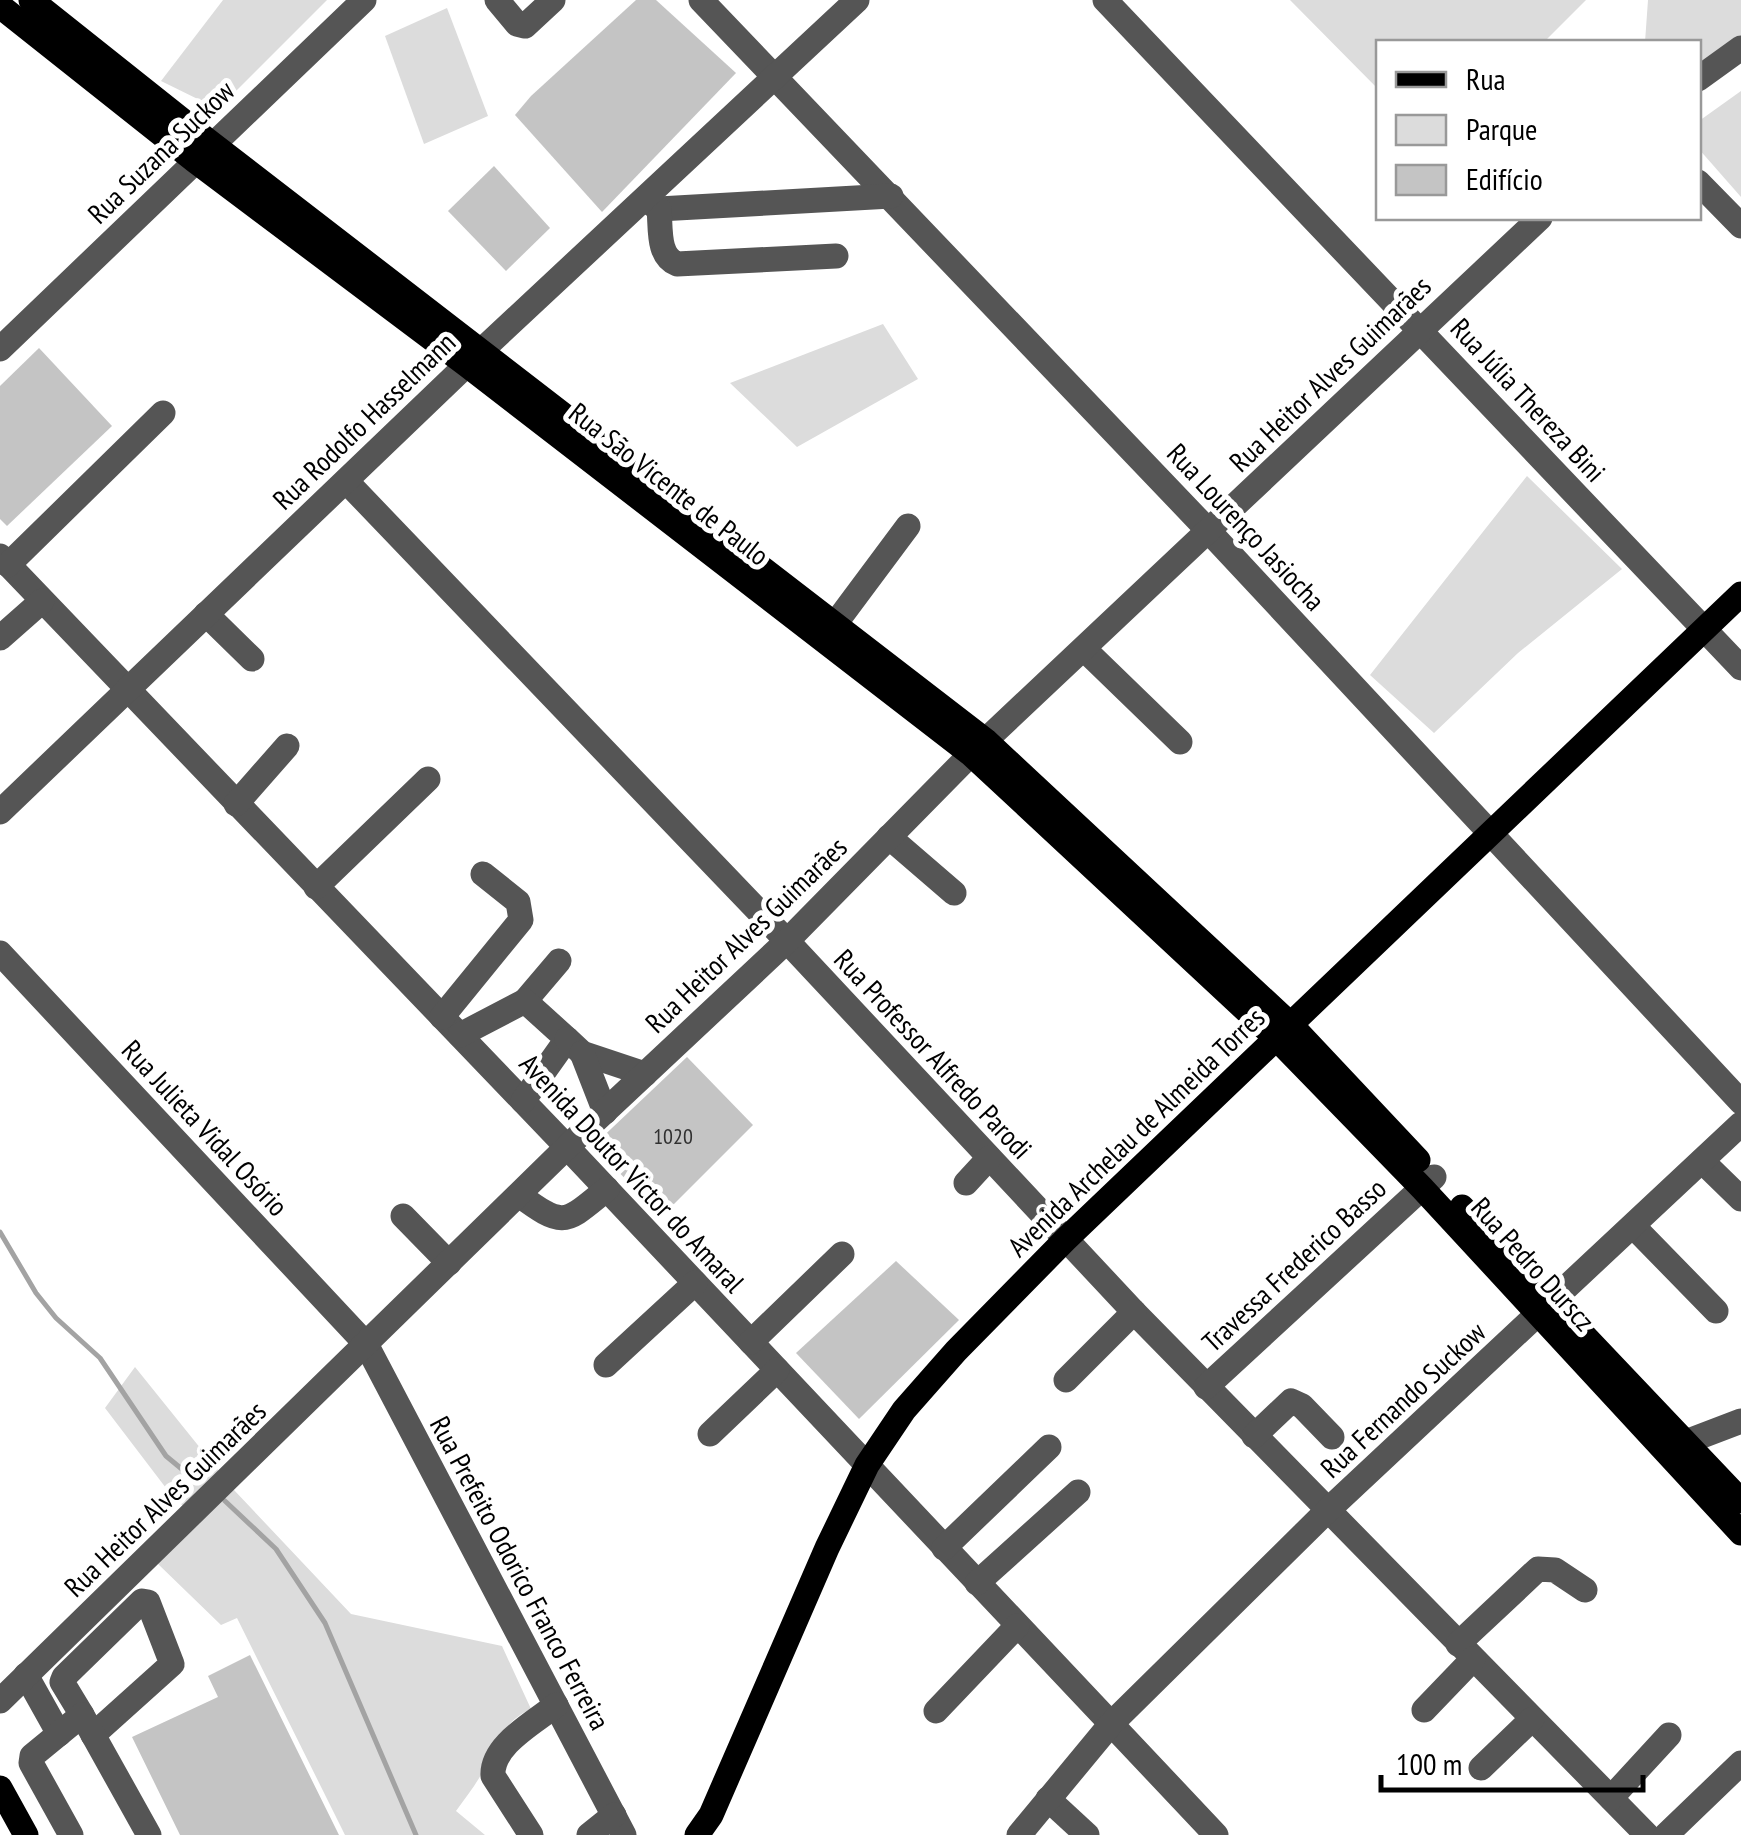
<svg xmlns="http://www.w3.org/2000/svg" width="1741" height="1835" viewBox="0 0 1741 1835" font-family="'PT Sans Narrow',sans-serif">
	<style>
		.green { fill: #dcdcdc }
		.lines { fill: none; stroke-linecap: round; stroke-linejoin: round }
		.stream { stroke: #a3a3a3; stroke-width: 5 }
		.building { fill: #c4c4c4 }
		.minor { stroke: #555; stroke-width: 25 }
		.major { stroke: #000; stroke-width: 25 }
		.labels { text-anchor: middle; stroke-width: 10; stroke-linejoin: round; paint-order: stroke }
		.number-label { font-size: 22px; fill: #313131 }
		.street-label { font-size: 28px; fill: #000; stroke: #fff }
	</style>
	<rect width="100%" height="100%" fill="#fff"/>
	<!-- green -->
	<g class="green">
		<path d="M223,0H327L218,109L161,81Z"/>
		<path d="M1290,0H1586L1544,42H1378V89Z"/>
		<path d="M1648,0H1741V37L1699,66L1698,42H1645Z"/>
		<path d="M447,8L488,116L424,144L385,36Z"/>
		<path d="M1741,91V197L1698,148L1699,121Z"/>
		<path d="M883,324L918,379L797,447L730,383Z"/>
		<path d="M1527,476L1622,569L1518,653L1434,733L1370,675Z"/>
		<path d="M135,1367L234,1490L351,1614L502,1646L531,1709C502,1722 496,1746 483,1771C476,1785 465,1798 456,1811L485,1835H345L237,1618L221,1625L157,1563L200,1523L169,1492L105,1408Z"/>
	</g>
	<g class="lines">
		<!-- stream -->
		<g class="stream">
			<path d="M0,1232L36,1293L56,1318L100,1358L166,1456L189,1475"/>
			<path d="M225,1501L276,1549L325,1623L416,1835"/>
		</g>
	</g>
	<!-- building -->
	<g class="building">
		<path d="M636,0H656L736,73L602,212L515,115L531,96Z"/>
		<path d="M494,166L550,228L506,271L448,211Z"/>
		<path d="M39,348L112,426L7,526L0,519V386Z"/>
		<path d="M687,1057L753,1125L662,1216L593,1146Z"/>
		<path d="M896,1261L959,1320L859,1419L796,1353Z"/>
		<path d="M250,1655L339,1835H180L132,1737L218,1697L208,1676Z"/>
	</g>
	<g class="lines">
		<!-- minor -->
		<g class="minor">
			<path d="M497,0L517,24L525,26L553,0"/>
			<path d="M701,0L1203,525L1741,1102"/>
			<path d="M1105,0L1741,668"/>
			<path d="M1698,79L1741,48"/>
			<path d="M1698,182L1741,226"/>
			<path d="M645,199L659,209L891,196"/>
			<path d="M659,209C661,228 657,256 677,264L836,256"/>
			<path d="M0,349L364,0"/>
			<path d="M346,481L787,941L1134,1312L1647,1835"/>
			<path d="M0,556L567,1147L1216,1835"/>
			<path d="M8,565L163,413"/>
			<path d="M206,614L252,659"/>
			<path d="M835,624L908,526"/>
			<path d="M0,638L42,601"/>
			<path d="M1084,649L1180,742"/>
			<path d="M236,804L287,746"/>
			<path d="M0,812L482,350L857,0"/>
			<path d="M889,837L954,893"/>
			<path d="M316,887L428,779"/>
			<path d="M0,953L366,1344L624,1835"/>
			<path d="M525,1001L559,961"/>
			<path d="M442,1017L521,920L518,902L483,874"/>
			<path d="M460,1035L525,1001L567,1039L523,1101"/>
			<path d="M567,1039L582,1053L645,1074"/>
			<path d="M582,1053L605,1112"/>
			<path d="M1702,1161L1741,1199"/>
			<path d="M966,1183L989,1158"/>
			<path d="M519,1195C565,1229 565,1223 607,1189"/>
			<path d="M403,1216L449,1263"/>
			<path d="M1633,1226L1716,1311"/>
			<path d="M751,1342L842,1254"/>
			<path d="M606,1365L695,1283"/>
			<path d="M1066,1380L1134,1312"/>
			<path d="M1206,1387L1434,1177"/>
			<path d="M710,1434L777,1370"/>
			<path d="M1254,1436L1291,1401L1302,1406L1332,1437"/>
			<path d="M1686,1442L1741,1421"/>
			<path d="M944,1548L1049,1447"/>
			<path d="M977,1583L1078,1492"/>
			<path d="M1458,1644L1538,1569L1555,1570L1585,1590"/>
			<path d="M26,1675L59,1734"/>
			<path d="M0,1701L567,1147L787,941L971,754L1540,218"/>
			<path d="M1424,1710L1473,1659"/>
			<path d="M936,1711L1017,1626"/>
			<path d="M82,1715L62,1682L64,1677L142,1601L148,1602L172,1664L93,1735"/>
			<path d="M1481,1768L1532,1719"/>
			<path d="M1611,1798L1669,1735"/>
			<path d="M1048,1799L1087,1835"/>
			<path d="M71,1835L31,1763L32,1756L82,1715L149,1835"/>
			<path d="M531,1835L493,1776C491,1745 534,1723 556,1705"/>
			<path d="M589,1835L614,1815"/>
			<path d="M1019,1835L1110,1725L1327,1511L1741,1124"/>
			<path d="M1666,1835L1741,1763"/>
		</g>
		<!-- major -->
		<g class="major">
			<path d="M31,0L207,140L986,741L1291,1025L1418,1160"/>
			<path d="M0,6L194,160L467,365L971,754L1277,1039L1422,1188L1741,1533"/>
			<path d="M1462,1207L1741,1501"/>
			<path d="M0,1788L26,1835"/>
			<path d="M697,1835L711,1815L827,1548L867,1465L904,1410L956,1351L1065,1240L1741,594"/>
		</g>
	</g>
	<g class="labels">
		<!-- number labels -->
		<g class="number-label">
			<text x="673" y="1144">1020</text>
		</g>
		<!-- street labels -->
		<g class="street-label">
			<text transform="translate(161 152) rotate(-44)" y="10">Rua Suzana Suckow</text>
			<text transform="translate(1330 374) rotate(-44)" y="10">Rua Heitor Alves Guimarães</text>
			<text transform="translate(1528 400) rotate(47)" y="10">Rua Júlia Thereza Bini</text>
			<text transform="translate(364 421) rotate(-44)" y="10">Rua Rodolfo Hasselmann</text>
			<text transform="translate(669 484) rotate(38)" y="10">Rua São Vicente de Paulo</text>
			<text transform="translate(1246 527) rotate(47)" y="10">Rua Lourenço Jasiocha</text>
			<text transform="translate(746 935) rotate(-44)" y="10">Rua Heitor Alves Guimarães</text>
			<text transform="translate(933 1054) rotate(47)" y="10">Rua Professor Alfredo Parodi</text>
			<text transform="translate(205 1128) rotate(47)" y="10">Rua Julieta Vidal Osório</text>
			<text transform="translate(1136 1132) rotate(-44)" y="10">Avenida Archelau de Almeida Torres</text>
			<text transform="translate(632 1173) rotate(47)" y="10">Avenida Doutor Victor do Amaral</text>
			<text transform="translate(1533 1264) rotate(48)" y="10">Rua Pedro Durscz</text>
			<text transform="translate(1294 1265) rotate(-43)" y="10">Travessa Frederico Basso</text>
			<text transform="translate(1403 1400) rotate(-43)" y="10">Rua Fernando Suckow</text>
			<text transform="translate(165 1499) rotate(-44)" y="10">Rua Heitor Alves Guimarães</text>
			<text transform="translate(520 1573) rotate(62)" y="10">Rua Prefeito Odorico Franco Ferreira</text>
		</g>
	</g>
	<!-- legend -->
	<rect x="1376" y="40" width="325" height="180" fill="#ffffff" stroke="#999999" stroke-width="2.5"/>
	<rect x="1396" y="72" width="50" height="15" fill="#000000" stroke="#999999" stroke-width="2.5"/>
	<text x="1466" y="90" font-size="30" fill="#000000">Rua</text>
	<rect x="1396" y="115" width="50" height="30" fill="#dcdcdc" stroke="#999999" stroke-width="2.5"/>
	<text x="1466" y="140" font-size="30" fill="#000000">Parque</text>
	<rect x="1396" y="165" width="50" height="30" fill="#c4c4c4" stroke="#999999" stroke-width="2.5"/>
	<text x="1466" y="190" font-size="30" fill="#000000">Edifício</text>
	<!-- scale -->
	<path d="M1381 1775v15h262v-15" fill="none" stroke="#000000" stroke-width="5"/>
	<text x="1396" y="1775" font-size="30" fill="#000000" stroke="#ffffff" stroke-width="8" paint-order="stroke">100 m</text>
</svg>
